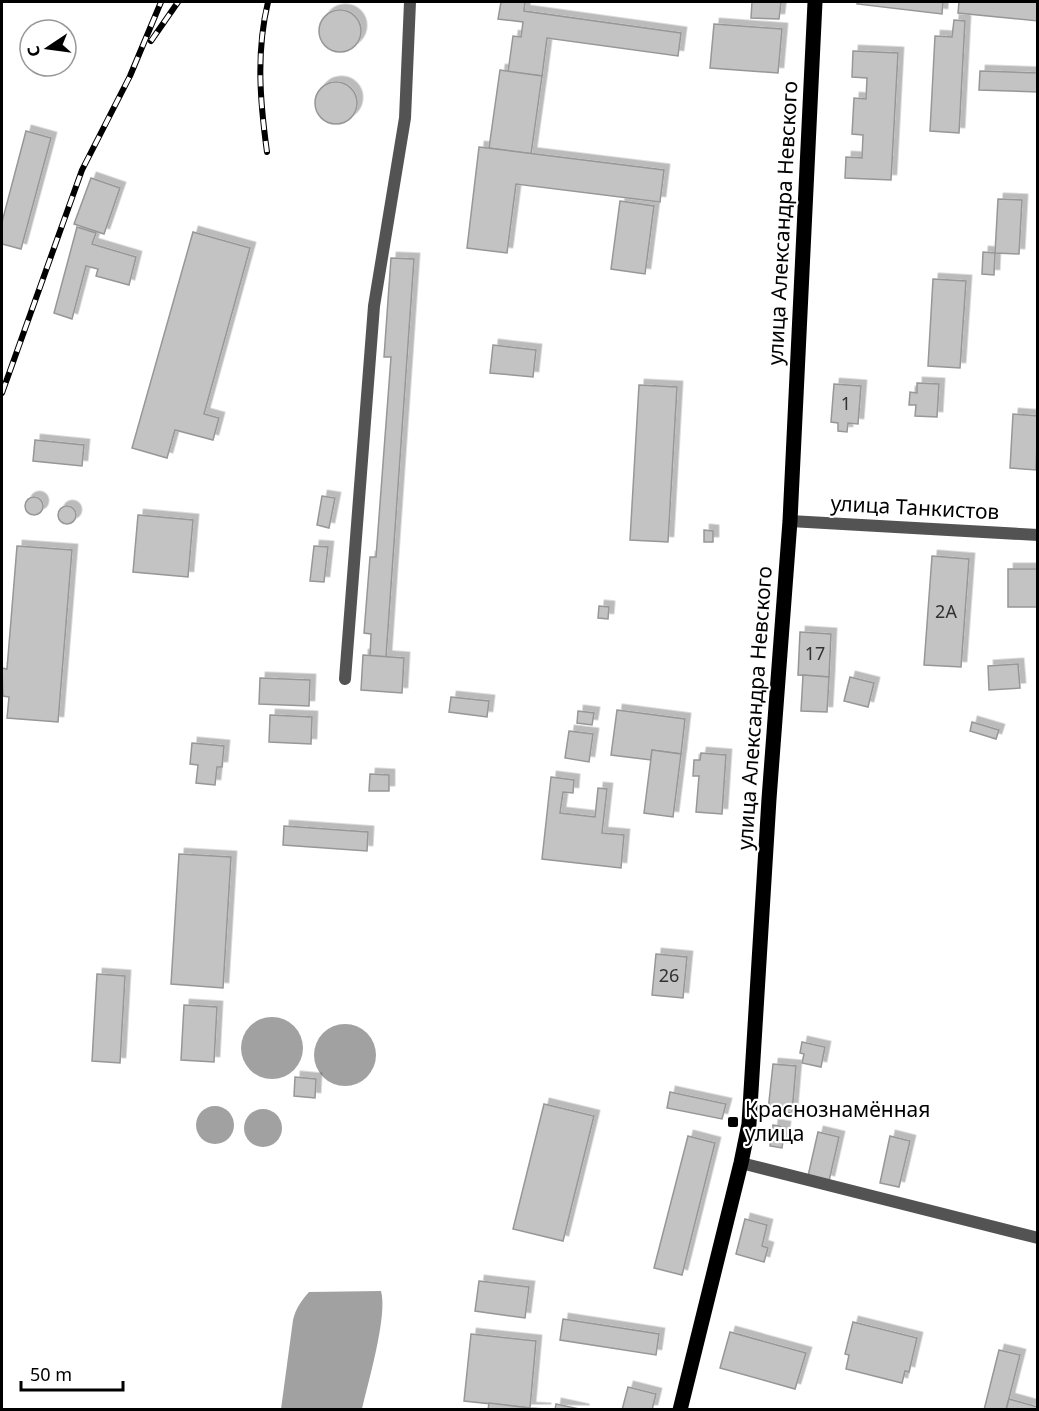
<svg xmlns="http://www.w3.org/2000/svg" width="1039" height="1411" viewBox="0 0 1039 1411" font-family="'Noto Sans',sans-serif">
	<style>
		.water { fill: #a1a1a1 }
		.building { fill: #c3c3c3; stroke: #979797; stroke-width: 1.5; filter: url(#shadow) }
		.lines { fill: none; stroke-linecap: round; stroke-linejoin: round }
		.minor { stroke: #535353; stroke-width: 12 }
		.primary { stroke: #000; stroke-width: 15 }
		.rail-casing { stroke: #000; stroke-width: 6 }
		.rail { stroke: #fff; stroke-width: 4; stroke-dasharray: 11; stroke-linecap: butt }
		.poi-dot { fill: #000; stroke: #fff; stroke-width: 2 }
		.labels { text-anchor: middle; stroke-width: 4.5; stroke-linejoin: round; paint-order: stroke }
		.number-label { font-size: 18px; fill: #313131 }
		.street-label { font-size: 21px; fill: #000; stroke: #fff }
		.poi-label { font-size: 21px; fill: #000; stroke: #fff; text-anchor: start }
	</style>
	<defs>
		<filter id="shadow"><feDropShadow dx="5.5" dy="-5.5" stdDeviation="0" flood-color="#0004"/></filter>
	</defs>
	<rect width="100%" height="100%" fill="#fff"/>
	<!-- water -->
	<g class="water">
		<circle cx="272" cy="1048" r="31"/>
		<circle cx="345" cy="1055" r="31"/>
		<circle cx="215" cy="1125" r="19"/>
		<circle cx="263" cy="1128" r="19"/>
		<path d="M381,1291C388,1315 368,1383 362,1409H281L293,1320C296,1308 301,1301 309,1292Z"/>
	</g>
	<!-- building -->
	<g class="building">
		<path d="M501,2H525L524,11L681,33L678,56L547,38L542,76L508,72L513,36L521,37L523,22L498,19Z"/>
		<path d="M752,2H781L779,19L751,18Z"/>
		<path d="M858,2H943L942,14L857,4Z"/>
		<path d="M959,2H1038V21L958,13Z"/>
		<circle cx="340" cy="31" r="21"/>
		<path d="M954,20L965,21L959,133L930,131L935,36L952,37Z"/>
		<path d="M714,24L782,29L778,73L710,68Z"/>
		<path d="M853,51L898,53L891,180L845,178L846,157L862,158L863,135L852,134L854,98L866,99L867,78L852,77Z"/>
		<path d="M500,70L542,76L531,154L489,148Z"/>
		<path d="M980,71L1038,73V92L979,90Z"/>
		<circle cx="336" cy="103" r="21"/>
		<path d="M26,131L51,138L21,249L2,244V222Z"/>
		<path d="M479,147L664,170L660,202L516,184L507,253L467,248Z"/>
		<path d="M91,178L120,188L104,234L74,224Z"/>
		<path d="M998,199L1022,200L1019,254L995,253Z"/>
		<path d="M620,201L654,206L645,274L611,269Z"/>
		<path d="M77,227L96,233L92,244L136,257L129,285L96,276L98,269L86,266L72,319L54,313Z"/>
		<path d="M193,232L250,248L204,414L219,418L213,440L175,430L167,458L132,448Z"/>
		<path d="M983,252L995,253L994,275L982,274Z"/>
		<path d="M391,258L414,259L386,657L370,656L371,634L364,633L370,557H376L391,357H384Z"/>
		<path d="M933,279L966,281L960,368L928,366Z"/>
		<path d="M493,345L536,350L533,377L490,373Z"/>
		<path d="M917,383L939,384L937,417L915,416L916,405H909L910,392L917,393Z"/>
		<path d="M834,384L861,386L858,424L848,423L847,432L838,431V423L831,422Z"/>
		<path d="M639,385L677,387L668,542L630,540Z"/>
		<path d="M1013,414L1038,416L1036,470L1010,468Z"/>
		<path d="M35,440L84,445L82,466L33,461Z"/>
		<path d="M322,496L335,498L329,528L317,525Z"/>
		<circle cx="34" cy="506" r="9"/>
		<circle cx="67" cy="515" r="9"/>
		<path d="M138,515L193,520L188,577L133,572Z"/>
		<path d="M704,530L713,531V542H704Z"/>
		<path d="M17,546L72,550L58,722L7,718L9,697L3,696L2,668L7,669Z"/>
		<path d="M314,546L328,547L324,582L310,581Z"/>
		<path d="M932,556L969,559L961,667L924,665Z"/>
		<rect x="1008" y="569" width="30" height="38"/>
		<path d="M599,606L609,607L608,619L598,618Z"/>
		<path d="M800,632L831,634L829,677L798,675Z"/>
		<path d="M363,655L404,658L402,693L361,690Z"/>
		<path d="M1018,664L1020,688L989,690L988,666Z"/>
		<path d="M803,675L829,677L827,712L801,711Z"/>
		<path d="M850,677L874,683L868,707L844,701Z"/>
		<path d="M260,678L310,680L309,706L259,704Z"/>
		<path d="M451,697L489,701L487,717L449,712Z"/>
		<path d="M617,710L685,719L681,754L652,750L651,760L611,755Z"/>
		<path d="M578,711L594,713L592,725L577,723Z"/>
		<path d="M270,715L312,717L311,744L269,742Z"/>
		<path d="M972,722L999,730L996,739L970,731Z"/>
		<path d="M569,731L593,734L589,762L565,758Z"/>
		<path d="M192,743L224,746L222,767H217L215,785L196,783L198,765L190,764Z"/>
		<path d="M652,750L681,754L673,817L644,813Z"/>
		<path d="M701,753L726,755L722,814L696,812L699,776H693L694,760H700Z"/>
		<path d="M370,774L389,775V791H369Z"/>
		<path d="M551,777L574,780L573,793L563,792L560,813L595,817L598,788L607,789L602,833L624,835L621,868L542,859Z"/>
		<path d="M284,826L368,832L367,851L283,845Z"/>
		<path d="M179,854L231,857L223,988L171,984Z"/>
		<path d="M656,954L687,957L683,998L652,995Z"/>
		<path d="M97,974L125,976L120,1063L92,1061Z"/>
		<path d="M184,1005L217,1007L214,1062L181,1060Z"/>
		<path d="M802,1042L825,1047L821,1067L802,1063L804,1054L800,1053Z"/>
		<path d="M773,1064L796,1066L792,1113L768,1111Z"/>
		<path d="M295,1077L316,1079L315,1098L294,1096Z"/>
		<path d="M670,1092L726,1104L722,1119L667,1108Z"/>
		<path d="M544,1104L594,1116L563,1241L513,1229Z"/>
		<path d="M773,1125L785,1127L782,1148L770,1146Z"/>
		<path d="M818,1132L839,1137L829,1181L808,1176Z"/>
		<path d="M688,1136L715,1143L682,1275L654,1268Z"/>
		<path d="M890,1136L910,1141L899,1187L880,1183Z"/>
		<path d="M745,1219L767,1225L762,1246L768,1248L764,1262L736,1254Z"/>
		<path d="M479,1281L529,1287L525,1318L475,1311Z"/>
		<path d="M563,1319L659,1334L656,1355L560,1340Z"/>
		<path d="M853,1322L917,1338L909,1372L905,1371L902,1383L846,1369L849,1355L845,1354Z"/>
		<path d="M730,1332L806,1353L795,1389L720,1368Z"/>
		<path d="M471,1334L536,1341L530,1408L464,1401Z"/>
		<path d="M999,1350L1020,1355L1006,1410H984Z"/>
		<path d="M628,1387L656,1394L652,1410H622Z"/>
		<path d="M1009,1399L1038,1407V1410H1006Z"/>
		<path d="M489,1403L530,1408L546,1409L488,1410Z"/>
		<path d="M556,1404L584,1410H555Z"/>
	</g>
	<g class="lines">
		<!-- minor -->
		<g class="minor">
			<path d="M790,521L1038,535"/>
			<path d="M345,679L374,306L405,118L410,2"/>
			<path d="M741,1163L1038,1238"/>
		</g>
		<!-- primary -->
		<path class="primary" d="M680,1410L741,1163L749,1124L769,799L790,521L815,2"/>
		<!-- rail casing -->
		<g class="rail-casing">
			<g id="rail">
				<path d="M151,41L178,2"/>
				<path d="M267,152C260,101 256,52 268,2"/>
				<path d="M2,393L82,170L130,76L161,2"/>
			</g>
		</g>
		<!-- rail -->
		<use href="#rail" class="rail"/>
	</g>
	<!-- markers -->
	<rect class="poi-dot" x="727" y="1116" width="12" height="12" rx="3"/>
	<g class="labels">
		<!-- number labels -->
		<g class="number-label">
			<text x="846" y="410">1</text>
			<text x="946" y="618">2А</text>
			<text x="815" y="660">17</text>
			<text x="669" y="982">26</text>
		</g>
		<!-- street labels -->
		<g class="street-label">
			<text transform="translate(783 223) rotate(-87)" y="7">улица Александра Невского</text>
			<text transform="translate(915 508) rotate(3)" y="7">улица Танкистов</text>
			<text transform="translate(755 708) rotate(-86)" y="7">улица Александра Невского</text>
		</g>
		<!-- poi labels -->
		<g class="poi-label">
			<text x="745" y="1117">Краснознамённая<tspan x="745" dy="24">улица</tspan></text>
		</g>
	</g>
	<!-- border -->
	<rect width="1039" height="1411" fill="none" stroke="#000000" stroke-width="6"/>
	<!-- north arrow -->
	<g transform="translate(48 48) rotate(257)"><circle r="28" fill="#ffffff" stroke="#999999" stroke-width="1.5"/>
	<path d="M0-4.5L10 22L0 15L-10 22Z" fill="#000000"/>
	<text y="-9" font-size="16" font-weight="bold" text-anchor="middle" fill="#000000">С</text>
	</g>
	<!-- scale -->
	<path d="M21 1381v9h102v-9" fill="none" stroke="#000000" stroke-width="3"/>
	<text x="30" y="1381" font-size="18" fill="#000000" stroke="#ffffff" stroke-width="4.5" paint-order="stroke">50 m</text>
</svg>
